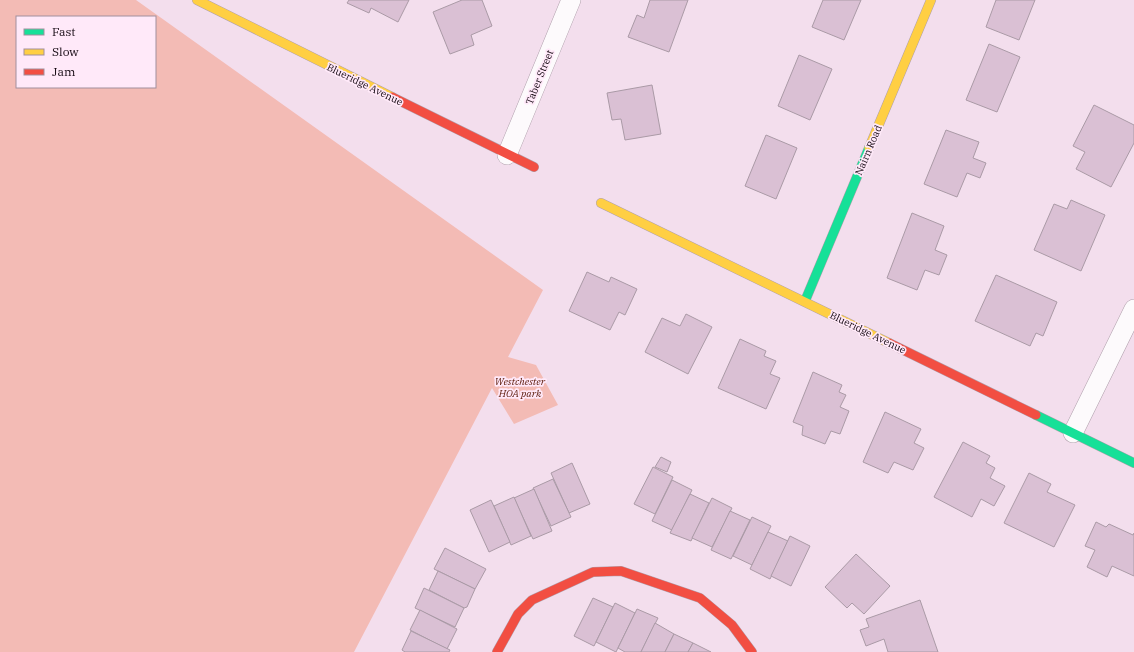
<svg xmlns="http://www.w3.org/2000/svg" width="1134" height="652" viewBox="0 0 1134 652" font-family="'IBM Plex Serif',serif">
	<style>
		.green { fill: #f3bbb5; fill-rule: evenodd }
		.building { fill: #dac0d4; stroke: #aa9aa6 }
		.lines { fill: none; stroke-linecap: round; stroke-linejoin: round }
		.street-casing { stroke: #b0a0ac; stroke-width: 20 }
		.fast-casing { stroke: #b0a0ac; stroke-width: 10 }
		.slow-casing { stroke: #b0a0ac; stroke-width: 10 }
		.jam-casing { stroke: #b0a0ac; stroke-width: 10 }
		.street { stroke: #fdfafc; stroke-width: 19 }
		.fast { stroke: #16e098; stroke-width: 9 }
		.slow { stroke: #ffcf43; stroke-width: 9 }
		.jam { stroke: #f24e42; stroke-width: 9 }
		.labels { text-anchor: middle; stroke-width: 3.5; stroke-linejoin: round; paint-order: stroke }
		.street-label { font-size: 10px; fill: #150912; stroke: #ffe9f9 }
		.park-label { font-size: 10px; font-style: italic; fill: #5b1908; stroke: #ffe9f9 }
	</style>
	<rect width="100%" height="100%" fill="#f3deed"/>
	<!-- green -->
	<path class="green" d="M0,0H136L543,290L508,357L536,365L558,405L514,424L492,388L354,652H0ZM17,17H155V87H17Z"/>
	<!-- building -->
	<g class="building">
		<path d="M349,0H409L398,22L371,8L369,13L347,3Z"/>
		<path d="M462,0H482L492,26L471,35L474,45L450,54L433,12Z"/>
		<path d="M650,0H688L669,52L628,37L637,15L644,18Z"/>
		<path d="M823,0H861L844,40L812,27Z"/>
		<path d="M996,0H1035L1019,40L986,27Z"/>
		<path d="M989,44L1020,57L997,112L966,100Z"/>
		<path d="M799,55L832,69L810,120L778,106Z"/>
		<path d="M652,85L661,134L625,140L621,119L612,120L607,93Z"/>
		<path d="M1094,105L1134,125V143L1111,187L1076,169L1085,152L1073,146Z"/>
		<path d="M946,130L979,142L973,158L986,163L980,178L967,173L957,197L924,184Z"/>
		<path d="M766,135L797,148L776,199L745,186Z"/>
		<path d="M1071,200L1105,215L1081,271L1034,250L1054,204L1067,209Z"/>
		<path d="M912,213L944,226L935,250L947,255L939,275L925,270L917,290L887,278Z"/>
		<path d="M587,272L609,282L611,277L637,289L625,315L619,312L610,330L569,311Z"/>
		<path d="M996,275L1057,302L1043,336L1036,333L1030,346L975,321Z"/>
		<path d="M686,314L712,327L688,374L645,352L662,318L680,326Z"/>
		<path d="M740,339L766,351L764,356L776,361L770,374L780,378L766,409L718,388Z"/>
		<path d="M813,372L842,385L839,392L846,395L840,407L849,411L840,434L831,431L825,444L802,435L803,426L793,422Z"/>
		<path d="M885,412L921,429L914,443L924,448L913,470L894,462L888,473L863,462Z"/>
		<path d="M963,442L990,456L986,463L995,468L990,478L1005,486L994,506L981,499L972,517L934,497Z"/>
		<path d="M661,457L671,462L667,472L655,467Z"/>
		<path d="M572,463L590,504L569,513L551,473Z"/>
		<path d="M653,467L673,477L655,514L634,504Z"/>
		<path d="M1029,473L1051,484L1047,492L1075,505L1054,547L1004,523Z"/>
		<path d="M553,479L571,517L551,526L533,488Z"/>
		<path d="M672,480L692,490L672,530L652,521Z"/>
		<path d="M534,489L552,531L533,539L514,498Z"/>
		<path d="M690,494L709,503L691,541L670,533Z"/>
		<path d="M514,497L531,536L511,545L494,506Z"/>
		<path d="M712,498L732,508L712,547L692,538Z"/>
		<path d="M491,500L510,542L489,552L470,510Z"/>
		<path d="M730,511L750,520L731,559L711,550Z"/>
		<path d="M752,517L771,526L752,565L733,556Z"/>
		<path d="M1096,522L1106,527L1109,524L1133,535L1134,533V576L1112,566L1107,577L1087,567L1095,550L1085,546Z"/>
		<path d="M768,532L788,541L770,579L750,569Z"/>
		<path d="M790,536L810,546L791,586L771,576Z"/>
		<path d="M445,548L486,569L475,589L434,569Z"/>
		<path d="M856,554L890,586L864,614L852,603L847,608L825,587Z"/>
		<path d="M438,571L475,589L467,607L464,608L429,590Z"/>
		<path d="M424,588L464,608L455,627L415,608Z"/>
		<path d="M593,598L613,607L594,646L574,636Z"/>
		<path d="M920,600L938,652H888L884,639L866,646L860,630L869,627L866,619Z"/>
		<path d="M615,603L635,613L616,652L596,642Z"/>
		<path d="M637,609L658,618L641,652H625L618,648Z"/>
		<path d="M420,610L457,629L447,649L410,630Z"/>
		<path d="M655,623L674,634L665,652H641Z"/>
		<path d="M411,631L450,650L449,652H405L402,650Z"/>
		<path d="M674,634L693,643L688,652H665Z"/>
		<path d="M693,643L711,652H688Z"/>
	</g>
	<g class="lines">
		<!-- street casing -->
		<g class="street-casing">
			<g id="street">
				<path d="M507,155L571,0"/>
				<path d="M1073,433L1134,309"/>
			</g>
		</g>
		<!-- fast casing -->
		<g class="fast-casing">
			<g id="fast">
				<path d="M805,301L869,148"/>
				<path d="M1036,415L1134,463"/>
			</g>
		</g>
		<!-- slow casing -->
		<g class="slow-casing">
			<g id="slow">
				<path d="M197,0L392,97"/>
				<path d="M869,148L931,0"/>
				<path d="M601,203L889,343"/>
			</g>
		</g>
		<!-- jam casing -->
		<g class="jam-casing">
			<g id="jam">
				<path d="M392,97L534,167"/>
				<path d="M889,343L1036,415"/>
				<path d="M497,652L518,614L532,600L593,572L621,571L700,598L732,625L752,652"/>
			</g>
		</g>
		<!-- street -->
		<use href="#street" class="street"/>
		<!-- fast -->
		<use href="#fast" class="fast"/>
		<!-- slow -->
		<use href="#slow" class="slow"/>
		<!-- jam -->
		<use href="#jam" class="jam"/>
	</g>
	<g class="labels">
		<!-- street labels -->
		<g class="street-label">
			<text transform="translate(539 77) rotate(-68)" y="4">Taber Street</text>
			<text transform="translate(365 84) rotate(26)" y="4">Blueridge Avenue</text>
			<text transform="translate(868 150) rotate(-67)" y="4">Nairn Road</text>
			<text transform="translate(868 332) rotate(26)" y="4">Blueridge Avenue</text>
		</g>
		<!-- park labels -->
		<g class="park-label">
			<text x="520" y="385">Westchester<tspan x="520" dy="12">HOA park</tspan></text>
		</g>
	</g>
	<!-- legend -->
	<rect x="16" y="16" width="140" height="72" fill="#ffe9f9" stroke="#a18f9d"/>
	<rect x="24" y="29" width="20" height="6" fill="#16e098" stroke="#a18f9d"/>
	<text x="52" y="36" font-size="12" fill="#150912">Fast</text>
	<rect x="24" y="49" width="20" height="6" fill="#ffcf43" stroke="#a18f9d"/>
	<text x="52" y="56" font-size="12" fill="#150912">Slow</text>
	<rect x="24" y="69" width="20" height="6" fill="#f24e42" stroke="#a18f9d"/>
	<text x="52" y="76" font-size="12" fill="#150912">Jam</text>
</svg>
